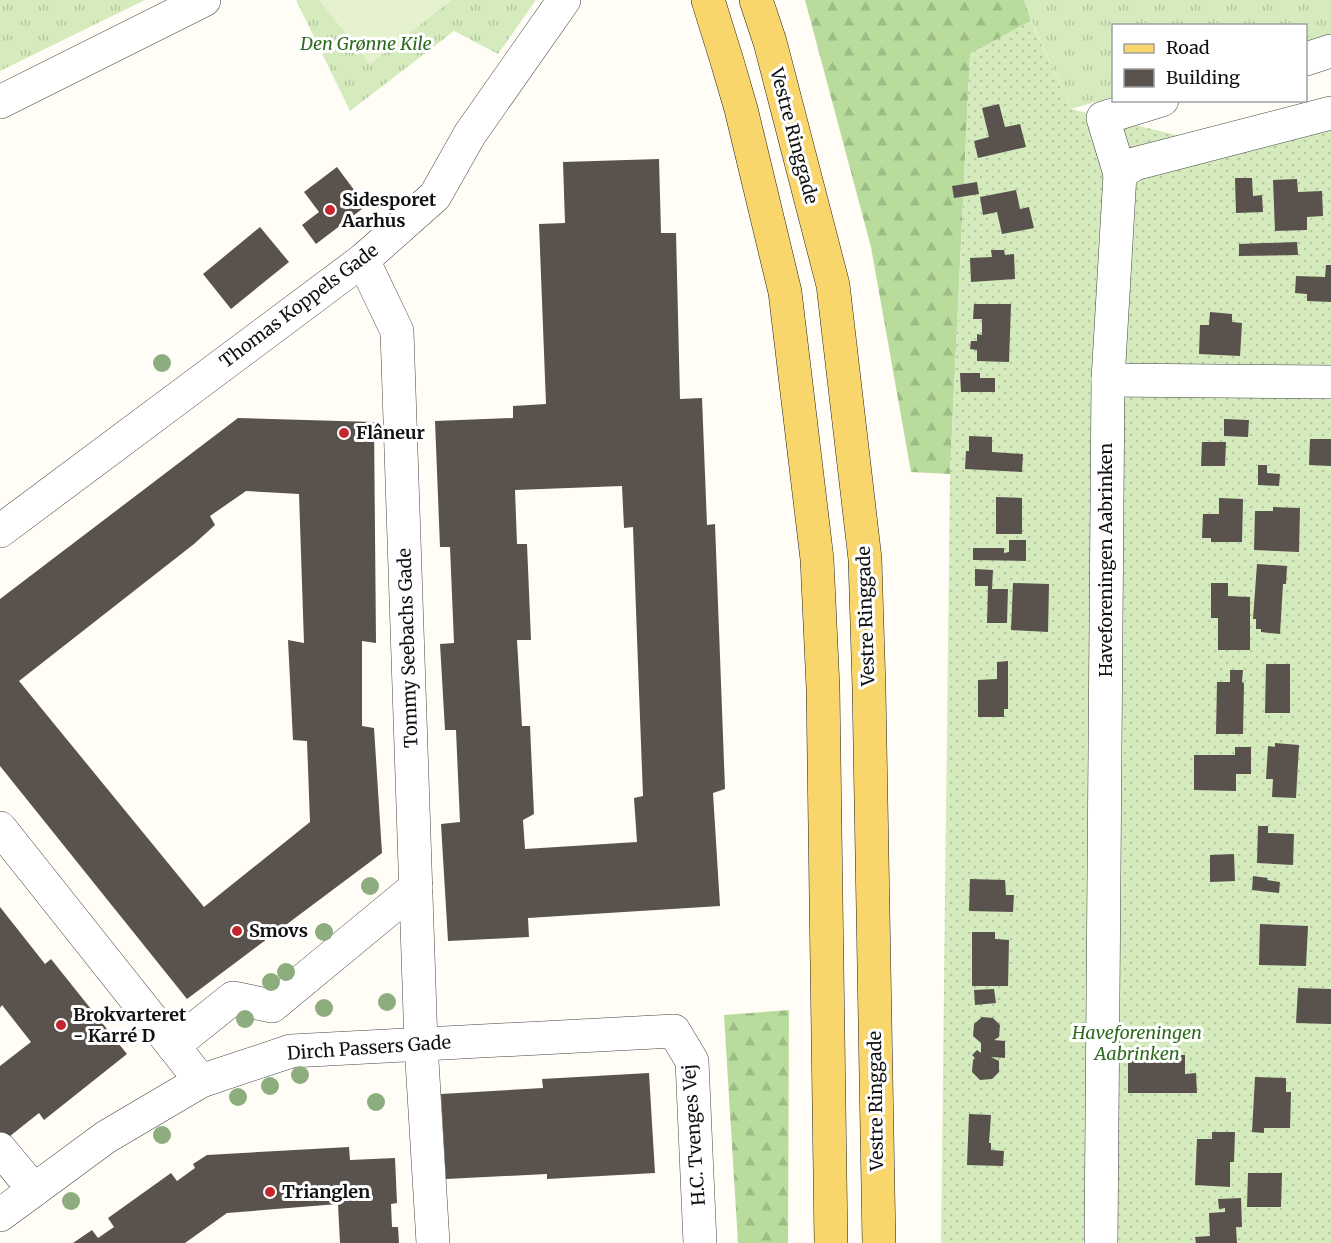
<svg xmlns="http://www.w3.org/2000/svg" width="1331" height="1243" viewBox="0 0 1331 1243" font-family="Merriweather,serif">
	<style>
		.grass { fill: url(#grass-tufts) }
		.forest { fill: url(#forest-firs) }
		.garden { fill: url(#garden-dots) }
		.pitch { fill: #e6f2cf }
		.building { fill: #5a524d; fill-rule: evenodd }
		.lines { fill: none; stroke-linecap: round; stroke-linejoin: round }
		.minor-casing { stroke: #444; stroke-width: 34 }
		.major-casing { stroke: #222; stroke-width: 34 }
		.minor { stroke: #fff; stroke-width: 33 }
		.major { stroke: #f9d66b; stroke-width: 33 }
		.tree { fill: #8dad7f }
		.poi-dot { fill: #c4262e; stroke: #fff; stroke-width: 2 }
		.labels { text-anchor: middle; stroke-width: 6; stroke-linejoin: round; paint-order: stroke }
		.park-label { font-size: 18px; font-style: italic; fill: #2f6b1f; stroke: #fff }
		.street-label { font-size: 18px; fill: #111; stroke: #fff }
		.poi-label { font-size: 18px; font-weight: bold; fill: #111; stroke: #fff; text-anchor: start }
	</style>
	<defs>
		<pattern id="grass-tufts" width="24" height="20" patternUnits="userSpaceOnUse" patternTransform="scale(1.5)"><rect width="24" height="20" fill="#d5ebbd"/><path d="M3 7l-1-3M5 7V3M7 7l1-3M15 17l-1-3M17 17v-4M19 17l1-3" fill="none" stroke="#b6c8a1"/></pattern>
		<pattern id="forest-firs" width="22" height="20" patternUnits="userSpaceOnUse" patternTransform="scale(1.5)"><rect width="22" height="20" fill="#b9dc9c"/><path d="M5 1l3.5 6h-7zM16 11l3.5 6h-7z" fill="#9ebc85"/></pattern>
		<pattern id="garden-dots" width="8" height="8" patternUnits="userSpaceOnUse" patternTransform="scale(1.5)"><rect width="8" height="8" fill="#d5ebbd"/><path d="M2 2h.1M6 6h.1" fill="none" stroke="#b6c8a1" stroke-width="1.8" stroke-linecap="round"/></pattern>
	</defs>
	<rect width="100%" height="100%" fill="#fffdf5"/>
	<!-- grass -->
	<g class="grass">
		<path d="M0,0H145L0,71Z"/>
		<path d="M296,0H536L498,54L454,31L350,111Z"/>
		<path d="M1024,0H1331V38L1306,45V26H1114L1113,97L1071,109L1027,11Z"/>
	</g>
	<!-- forest -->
	<g class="forest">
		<path d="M805,0H1024L1031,21L970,54L950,474L911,472L871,247Z"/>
		<path d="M789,1010L788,1243H738L724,1015Z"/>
	</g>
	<!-- garden -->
	<path class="garden" d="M1031,21L1071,109L1184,137L1331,99V1243H941L950,474L970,54Z"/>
	<!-- pitch -->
	<path class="pitch" d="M319,0H452L370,64Z"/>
	<!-- building -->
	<g class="building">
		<path d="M999,104L1005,127L1020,124L1026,147L978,158L974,141L989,137L982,108Z"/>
		<path d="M659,159L661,233H676L680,399L702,398L707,525L715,524L725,789L713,793L720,906L528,918L529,937L448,941L441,824L460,822L456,730H445L440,644L454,643L450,547H440L435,421L513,418V406L546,404L539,224L565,223L563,162ZM622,486L624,528L633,527L638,665L643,796L634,798L637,842L525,849L523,820L534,814L530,726H522L517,640H531L527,544H517L515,490Z"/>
		<path d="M337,167L366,206L316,244L302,225L319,212L304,192Z"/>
		<path d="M1235,178H1252L1253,196L1262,195L1263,212L1236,213Z"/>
		<path d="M1297,179L1298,192L1322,191L1323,216L1307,217V230L1275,231L1273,180Z"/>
		<path d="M977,182L979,194L954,198L952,186Z"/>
		<path d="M1016,190L1020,209L1029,207L1034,228L1002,234L997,212L983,215L980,197Z"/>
		<path d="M260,227L289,262L231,309L203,274Z"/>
		<path d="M1297,242L1298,255L1239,256V244Z"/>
		<path d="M991,250H1004L1005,255L1014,254L1015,279L971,282L970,258L992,257Z"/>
		<path d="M1326,265H1331V302L1307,301V294L1295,293L1296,276L1325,277Z"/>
		<path d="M974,304H1011L1009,362L977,361V350L970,349L971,341H977V334L982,335V319H973Z"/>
		<path d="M1210,312L1232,314V322L1242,323L1240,356L1199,354L1200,325H1209Z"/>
		<path d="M960,373H980V378H995V392H961Z"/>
		<path d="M238,418L374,422L376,643L362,641V726L374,728L382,853L187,999L0,766V599ZM246,491L299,494L304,643L288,640L293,740L307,741L310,822L204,907L19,681L194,544L215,525L210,516Z"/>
		<path d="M1224,419L1249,420L1248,437L1224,436Z"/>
		<path d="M969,436L992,437V452L1023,454L1022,472L965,469L966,451H969Z"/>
		<path d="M1310,439H1331V466L1309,465Z"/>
		<path d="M1202,442H1226L1225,466H1201Z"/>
		<path d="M1258,465H1267V473L1280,474L1279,486L1258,485Z"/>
		<path d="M996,497L1022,498V534H996Z"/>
		<path d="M1219,498L1243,499L1242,542H1211V538H1202L1203,514H1219Z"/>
		<path d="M1273,507L1300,508L1299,552L1254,550L1255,511H1273Z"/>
		<path d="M1009,540H1026V561L973,560V548H1004V553L1009,552Z"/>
		<path d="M1257,564L1287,566L1286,584H1283L1280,634L1261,632V629H1256V619H1253Z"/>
		<path d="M975,569L993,570L992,589H1008L1007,623H987L988,586H975Z"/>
		<path d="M1013,583L1049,584L1048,632L1011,630Z"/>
		<path d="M1211,583H1228V596L1250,597V650H1218V618H1211Z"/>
		<path d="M1008,661V709H1004V717H978V680L997,679V662Z"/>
		<path d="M1266,664H1290V713H1265Z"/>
		<path d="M1230,670H1243L1242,682L1244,683L1243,734H1216L1217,682H1230Z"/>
		<path d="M1275,743L1299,745L1296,798L1272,797L1273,779H1266L1268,746L1275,747Z"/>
		<path d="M1235,747H1251V774H1236V791L1194,790V755H1235Z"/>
		<path d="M1258,826H1268V833L1294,834L1293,865L1257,863Z"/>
		<path d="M1234,854L1235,881L1210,882V855Z"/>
		<path d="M1253,876L1268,878L1267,880L1280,882L1279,893L1252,890Z"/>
		<path d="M970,879L1005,880L1006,895H1014L1013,912L969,911Z"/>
		<path d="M0,907L45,964L51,959L127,1054L44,1120L39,1113L0,1144V1066L31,1042L2,1005L0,1008Z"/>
		<path d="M1260,924L1308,926L1306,966L1259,965Z"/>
		<path d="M972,932H995V939L1009,940L1008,986H972Z"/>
		<path d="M1298,988L1331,989V1024L1296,1023Z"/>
		<path d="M994,989L996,1003L975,1005L974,990Z"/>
		<path d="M982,1017L993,1018L1000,1025L999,1037L994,1040L1005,1041V1058L991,1057L999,1061V1072L992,1079L980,1080L972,1072L973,1060L975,1058L972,1055L977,1050L981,1053V1043L973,1036L974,1024Z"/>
		<path d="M1128,1055H1185V1074L1196,1073L1197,1093H1128Z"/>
		<path d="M649,1073L655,1173L547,1179V1174L446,1179L441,1094L543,1088L542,1079Z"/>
		<path d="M1255,1077L1286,1078V1092H1291L1290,1128H1264V1133L1252,1132Z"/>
		<path d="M969,1114L991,1115L989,1143H991V1150L1004,1151L1003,1166L967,1165Z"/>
		<path d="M1212,1132H1235L1234,1162H1230V1187L1195,1185L1197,1139H1212Z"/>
		<path d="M349,1147L350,1160L395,1158L397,1203L391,1204L392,1227H398L399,1243H340L338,1204L227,1213L185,1243H73L92,1230L98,1238L114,1227L108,1218L171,1173L177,1181L195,1168L193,1164L207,1155Z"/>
		<path d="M1248,1173H1282L1281,1207H1247Z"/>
		<path d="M1241,1198L1242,1227H1236L1237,1243H1196L1195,1237L1210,1236L1209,1213L1225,1212V1208L1219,1209L1218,1199Z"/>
	</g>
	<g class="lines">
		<!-- minor casing -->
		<g class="minor-casing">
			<g id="minor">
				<path d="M1306,59L1331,51"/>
				<path d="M0,102L204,0"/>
				<path d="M1120,174L1103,118L1162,100"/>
				<path d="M363,260L397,331L421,1044L433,1243"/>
				<path d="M1108,380L1331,382"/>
				<path d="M0,531L363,260L435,196L470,134L564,0"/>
				<path d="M0,828L201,1081"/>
				<path d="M173,1046L233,998L272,1006L416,887"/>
				<path d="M0,1149L34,1190"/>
				<path d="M0,1215L106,1137L201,1081L291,1051L674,1031L692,1061L700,1243"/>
				<path d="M1101,1243L1108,380L1120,174L1134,164L1331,113"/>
			</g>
		</g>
		<!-- major casing -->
		<g class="major-casing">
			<g id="major">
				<path d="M708,0L727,61L741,109L785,292L817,559L823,688L831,1243"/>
				<path d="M756,0L770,42L833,285L865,559L869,688L879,1243"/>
			</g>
		</g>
		<!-- minor -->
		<use href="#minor" class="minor"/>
		<!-- major -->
		<use href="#major" class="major"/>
	</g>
	<!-- trees -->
	<g class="tree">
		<circle cx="162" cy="363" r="9"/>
		<circle cx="370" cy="886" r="9"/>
		<circle cx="324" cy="932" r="9"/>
		<circle cx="286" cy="972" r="9"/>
		<circle cx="271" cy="982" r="9"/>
		<circle cx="387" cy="1002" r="9"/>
		<circle cx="324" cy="1008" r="9"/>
		<circle cx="245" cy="1019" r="9"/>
		<circle cx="300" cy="1075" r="9"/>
		<circle cx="270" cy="1086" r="9"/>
		<circle cx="238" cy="1097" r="9"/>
		<circle cx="376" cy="1102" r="9"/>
		<circle cx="162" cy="1135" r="9"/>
		<circle cx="71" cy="1201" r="9"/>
	</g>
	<!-- markers -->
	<g class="poi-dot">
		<circle cx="330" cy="210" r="6"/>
		<circle cx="344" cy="433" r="6"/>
		<circle cx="237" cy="931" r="6"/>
		<circle cx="61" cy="1025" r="6"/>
		<circle cx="270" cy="1192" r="6"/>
	</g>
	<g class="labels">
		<!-- park labels -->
		<g class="park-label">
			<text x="366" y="50">Den Grønne Kile</text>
			<text x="1137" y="1039">Haveforeningen<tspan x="1137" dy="21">Aabrinken</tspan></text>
		</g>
		<!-- street labels -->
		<g class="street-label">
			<text transform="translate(794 136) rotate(75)" y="6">Vestre Ringgade</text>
			<text transform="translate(299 306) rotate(-37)" y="6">Thomas Koppels Gade</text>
			<text transform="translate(1106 560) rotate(-90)" y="6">Haveforeningen Aabrinken</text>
			<text transform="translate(866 616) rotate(-92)" y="6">Vestre Ringgade</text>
			<text transform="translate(408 648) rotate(-92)" y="6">Tommy Seebachs Gade</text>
			<text transform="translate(369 1048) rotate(-4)" y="6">Dirch Passers Gade</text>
			<text transform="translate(876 1101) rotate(-91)" y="6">Vestre Ringgade</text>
			<text transform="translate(694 1135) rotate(-94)" y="6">H.C. Tvenges Vej</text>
		</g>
		<!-- poi labels -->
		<g class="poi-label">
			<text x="342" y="206">Sidesporet<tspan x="342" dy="21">Aarhus</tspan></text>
			<text x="356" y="439">Flâneur</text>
			<text x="249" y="937">Smovs</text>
			<text x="73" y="1021">Brokvarteret<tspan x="73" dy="21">- Karré D</tspan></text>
			<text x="282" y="1198">Trianglen</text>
		</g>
	</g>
	<!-- legend -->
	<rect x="1112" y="24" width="195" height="78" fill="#ffffff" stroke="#a0a0a0" stroke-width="1.5"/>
	<rect x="1124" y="44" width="30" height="9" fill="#f9d66b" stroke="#a0a0a0" stroke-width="1.5"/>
	<text x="1166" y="54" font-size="18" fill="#111111">Road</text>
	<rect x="1124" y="69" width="30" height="18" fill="#5a524d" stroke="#a0a0a0" stroke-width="1.5"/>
	<text x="1166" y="84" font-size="18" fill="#111111">Building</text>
</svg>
